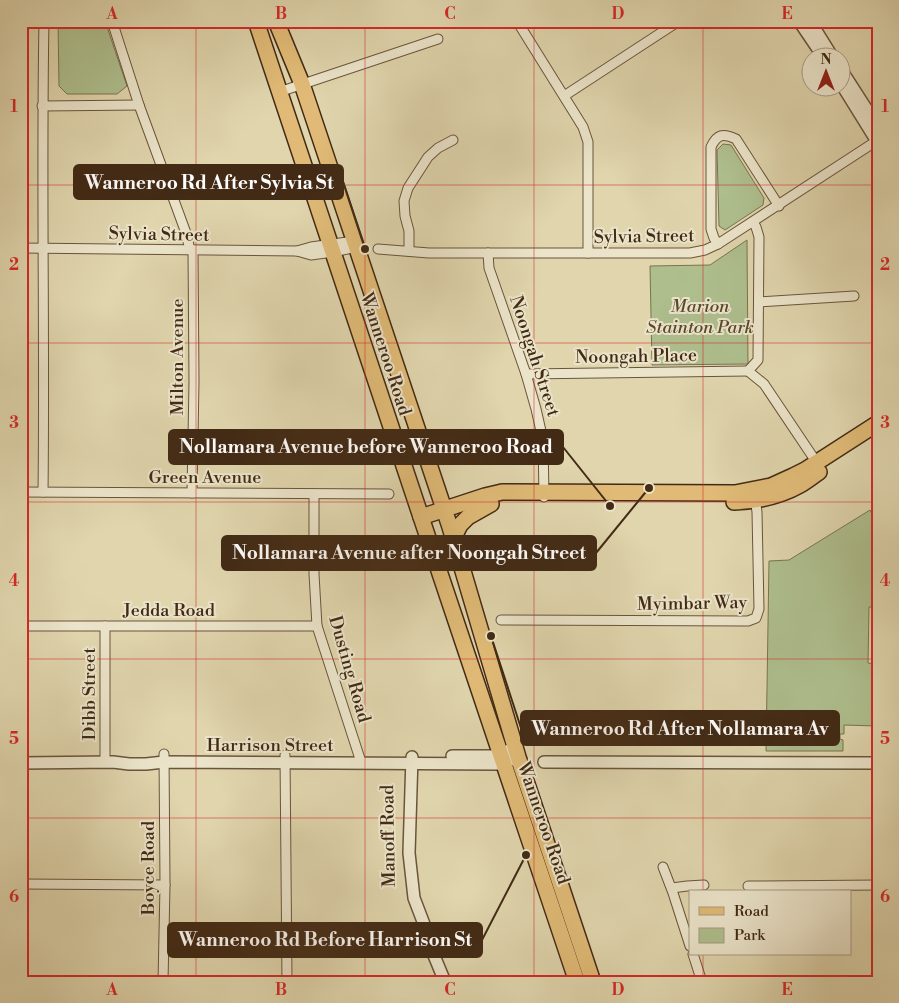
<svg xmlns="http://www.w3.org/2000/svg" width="899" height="1003" viewBox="0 0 899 1003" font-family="'Libre Bodoni',serif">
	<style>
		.green { fill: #aebe8d; stroke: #787451 }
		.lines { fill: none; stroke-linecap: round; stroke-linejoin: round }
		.minor-casing { stroke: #6a553b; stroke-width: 11 }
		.tertiary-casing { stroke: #6a553b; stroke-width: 14 }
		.primary-casing { stroke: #422a15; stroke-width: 18 }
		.trunk-casing { stroke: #422a15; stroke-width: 18 }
		.minor { stroke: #ebe4ca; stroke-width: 9 }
		.tertiary { stroke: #ebe4ca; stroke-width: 11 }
		.primary { stroke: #e0ba76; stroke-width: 15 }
		.trunk { stroke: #e0ba76; stroke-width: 15 }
		.grid { fill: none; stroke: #d62828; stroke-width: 1; stroke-opacity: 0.55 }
		.labels { text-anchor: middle; stroke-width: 4; stroke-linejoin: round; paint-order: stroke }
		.street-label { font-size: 18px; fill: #422a15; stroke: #ebe4ca }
		.park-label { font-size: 18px; font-style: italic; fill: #58482d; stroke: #ebe4ca }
		.leader { fill: none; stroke: #422a15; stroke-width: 2 }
		.callout-dot { fill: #422a15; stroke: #ebe4ca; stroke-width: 2 }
		.callout { fill: #422a15; stroke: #422a15; stroke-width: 2 }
		.callout-label { font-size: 19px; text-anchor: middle; font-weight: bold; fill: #fff }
		.neatline { fill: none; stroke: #d62828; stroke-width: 2 }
		.grid-label { font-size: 16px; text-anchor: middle; font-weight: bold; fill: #d62828 }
	</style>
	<rect width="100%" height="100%" fill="#e0d5ad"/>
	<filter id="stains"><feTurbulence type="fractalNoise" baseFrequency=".004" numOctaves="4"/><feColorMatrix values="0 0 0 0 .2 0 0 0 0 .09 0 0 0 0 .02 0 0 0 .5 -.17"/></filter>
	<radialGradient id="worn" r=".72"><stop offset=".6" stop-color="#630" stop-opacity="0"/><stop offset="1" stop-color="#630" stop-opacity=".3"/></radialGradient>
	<!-- green -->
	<g class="green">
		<path d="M58,21H105L127,86L117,94H67L59,86Z"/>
		<path d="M723,144L731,145L764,198L763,205L725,230L719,226L717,150Z"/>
		<path d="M747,240L748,364L652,365L650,266L710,265Z"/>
		<path d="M870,510L878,525V607H869L868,663L876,664V726L844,725V734H840V739L843,740V751H766L769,561L789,560Z"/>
	</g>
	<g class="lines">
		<!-- minor casing -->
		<g class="minor-casing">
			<g id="minor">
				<path d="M112,21L139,105L186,233L190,250"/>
				<path d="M517,21L583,127L588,142V253"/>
				<path d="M279,92L438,39"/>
				<path d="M564,96L679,21"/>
				<path d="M42,106L139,105"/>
				<path d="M753,222L756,227L759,237L758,360L748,371L764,384L819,466"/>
				<path d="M718,244L714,238L711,229V147C717,134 723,133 736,139L779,206"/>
				<path d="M21,248L297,251L311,255L333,252L357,247"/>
				<path d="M378,249L429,253H690L705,250L718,244L878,140"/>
				<path d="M297,251L311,247L355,241"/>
				<path d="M409,251V231L405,216L404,201L408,188L428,157L438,148L453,140"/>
				<path d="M488,253L489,268L526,374L536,409L543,440L544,497"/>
				<path d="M759,302L854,296"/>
				<path d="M526,374L748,371"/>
				<path d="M21,492L389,494"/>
				<path d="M43,492C45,335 41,178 44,21"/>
				<path d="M192,493L194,381L193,250"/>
				<path d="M314,494V574L317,626L361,762"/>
				<path d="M501,620L748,621L756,618L759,609L757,512L755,497"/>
				<path d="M21,626H317"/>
				<path d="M105,626V762"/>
				<path d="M285,755L287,982"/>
				<path d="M663,867L673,893L690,946"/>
				<path d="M21,884L165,885"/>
				<path d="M748,886L878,885"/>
				<path d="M672,888L687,886L704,885"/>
				<path d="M693,954L702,982"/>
				<path d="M163,982L165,885L164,754"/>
			</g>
		</g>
		<!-- tertiary casing -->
		<g class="tertiary-casing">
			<g id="tertiary">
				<path d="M799,21L824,58"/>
				<path d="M810,21L833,58"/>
				<path d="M842,71L878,127"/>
				<path d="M842,85L878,143"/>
				<path d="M452,756H493L515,748"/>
				<path d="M412,757L409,853L414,898L427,932L428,941L445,982"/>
				<path d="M544,762L878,763"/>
				<path d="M21,763L113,762L129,764H146L164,762L498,764L509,761"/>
			</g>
		</g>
		<!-- primary casing -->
		<g class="primary-casing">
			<g id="primary">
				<path d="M734,502C757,501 779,497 800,485C807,481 813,476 819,472"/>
				<path d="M421,517L485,496L502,492L735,493L771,486L793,476L805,470L878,423"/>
				<path d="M453,539L460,525L468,517L491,504"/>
			</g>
		</g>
		<!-- trunk casing -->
		<g class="trunk-casing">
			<g id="trunk">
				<path d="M256,21L421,517L577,982"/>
				<path d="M276,21L302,84L450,527L518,757L593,982"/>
			</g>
		</g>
		<!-- minor -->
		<use href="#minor" class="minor"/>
		<!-- tertiary -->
		<use href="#tertiary" class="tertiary"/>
		<!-- primary -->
		<use href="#primary" class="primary"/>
		<!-- trunk -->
		<use href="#trunk" class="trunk"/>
	</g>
	<!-- grid -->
	<path class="grid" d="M196,21V982M365,21V982M534,21V982M703,21V892M21,185H878M21,343H878M21,502H878M21,659H878M21,818H878M703,954V982"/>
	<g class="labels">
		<!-- street labels -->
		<g class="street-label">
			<text transform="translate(159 234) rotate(1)" y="6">Sylvia Street</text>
			<text transform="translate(644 236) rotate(-1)" y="6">Sylvia Street</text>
			<text transform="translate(386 354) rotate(72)" y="6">Wanneroo Road</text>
			<text transform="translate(535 356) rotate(72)" y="6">Noongah Street</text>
			<text transform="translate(636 356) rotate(-1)" y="6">Noongah Place</text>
			<text transform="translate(177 357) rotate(-90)" y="6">Milton Avenue</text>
			<text x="205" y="483">Green Avenue</text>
			<text transform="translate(692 603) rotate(-1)" y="6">Myimbar Way</text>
			<text x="169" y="616">Jedda Road</text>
			<text transform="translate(350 669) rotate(74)" y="6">Dusting Road</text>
			<text transform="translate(89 694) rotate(-90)" y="6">Dibb Street</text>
			<text x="270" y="751">Harrison Street</text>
			<text transform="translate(544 823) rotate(71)" y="6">Wanneroo Road</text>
			<text transform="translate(388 836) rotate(-91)" y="6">Manoff Road</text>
			<text transform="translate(148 868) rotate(-90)" y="6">Boyce Road</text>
		</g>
		<!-- park labels -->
		<g class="park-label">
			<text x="700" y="312">Marion<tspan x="700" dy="21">Stainton Park</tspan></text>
		</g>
	</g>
	<!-- callouts -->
	<path class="leader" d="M365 249L343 182M610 506L563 447M649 488L596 553M491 636L521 728M526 855L482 940"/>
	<g class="callout-dot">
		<circle cx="365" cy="249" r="5"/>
		<circle cx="610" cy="506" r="5"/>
		<circle cx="649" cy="488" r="5"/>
		<circle cx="491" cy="636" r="5"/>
		<circle cx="526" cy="855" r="5"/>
	</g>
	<g class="callout">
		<rect x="74" y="165" width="269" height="34" rx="5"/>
		<rect x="169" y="430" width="394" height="34" rx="5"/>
		<rect x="222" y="536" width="374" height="34" rx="5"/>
		<rect x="521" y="711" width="318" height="34" rx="5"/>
		<rect x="168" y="923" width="314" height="34" rx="5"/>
	</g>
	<g class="callout-label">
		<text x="209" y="189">Wanneroo Rd After Sylvia St</text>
		<text x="366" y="453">Nollamara Avenue before Wanneroo Road</text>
		<text x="409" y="559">Nollamara Avenue after Noongah Street</text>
		<text x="680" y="735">Wanneroo Rd After Nollamara Av</text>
		<text x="325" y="946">Wanneroo Rd Before Harrison St</text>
	</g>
	<!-- margin -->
	<rect width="899" height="1003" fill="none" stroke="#e0d5ad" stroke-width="55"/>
	<!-- legend -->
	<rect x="689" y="890" width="162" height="65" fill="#ebe4ca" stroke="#a79a82"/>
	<rect x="699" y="907" width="25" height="8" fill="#e0ba76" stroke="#a79a82"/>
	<text x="734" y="916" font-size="15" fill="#422a15">Road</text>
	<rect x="699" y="928" width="25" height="15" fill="#aebe8d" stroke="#a79a82"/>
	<text x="734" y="940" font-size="15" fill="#422a15">Park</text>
	<!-- north arrow -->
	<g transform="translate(826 72)"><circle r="24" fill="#ebe4ca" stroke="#a79a82"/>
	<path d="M0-4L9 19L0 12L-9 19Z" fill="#8f2418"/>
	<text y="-8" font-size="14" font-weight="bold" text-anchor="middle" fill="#422a15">N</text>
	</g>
	<rect x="28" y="28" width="844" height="948" class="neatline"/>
	<g class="grid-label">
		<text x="112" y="19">A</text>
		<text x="281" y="19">B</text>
		<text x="450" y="19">C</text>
		<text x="618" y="19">D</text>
		<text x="787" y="19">E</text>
		<text x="14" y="112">1</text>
		<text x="885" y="112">1</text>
		<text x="14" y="270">2</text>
		<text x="885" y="270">2</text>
		<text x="14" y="428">3</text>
		<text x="885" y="428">3</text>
		<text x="14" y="586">4</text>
		<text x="885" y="586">4</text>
		<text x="14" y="744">5</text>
		<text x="885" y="744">5</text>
		<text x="14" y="902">6</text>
		<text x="885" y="902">6</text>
		<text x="112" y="995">A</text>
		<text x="281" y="995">B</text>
		<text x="450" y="995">C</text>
		<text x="618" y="995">D</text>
		<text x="787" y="995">E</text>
	</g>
	<rect width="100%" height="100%" filter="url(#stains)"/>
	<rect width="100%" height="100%" fill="url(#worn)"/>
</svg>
